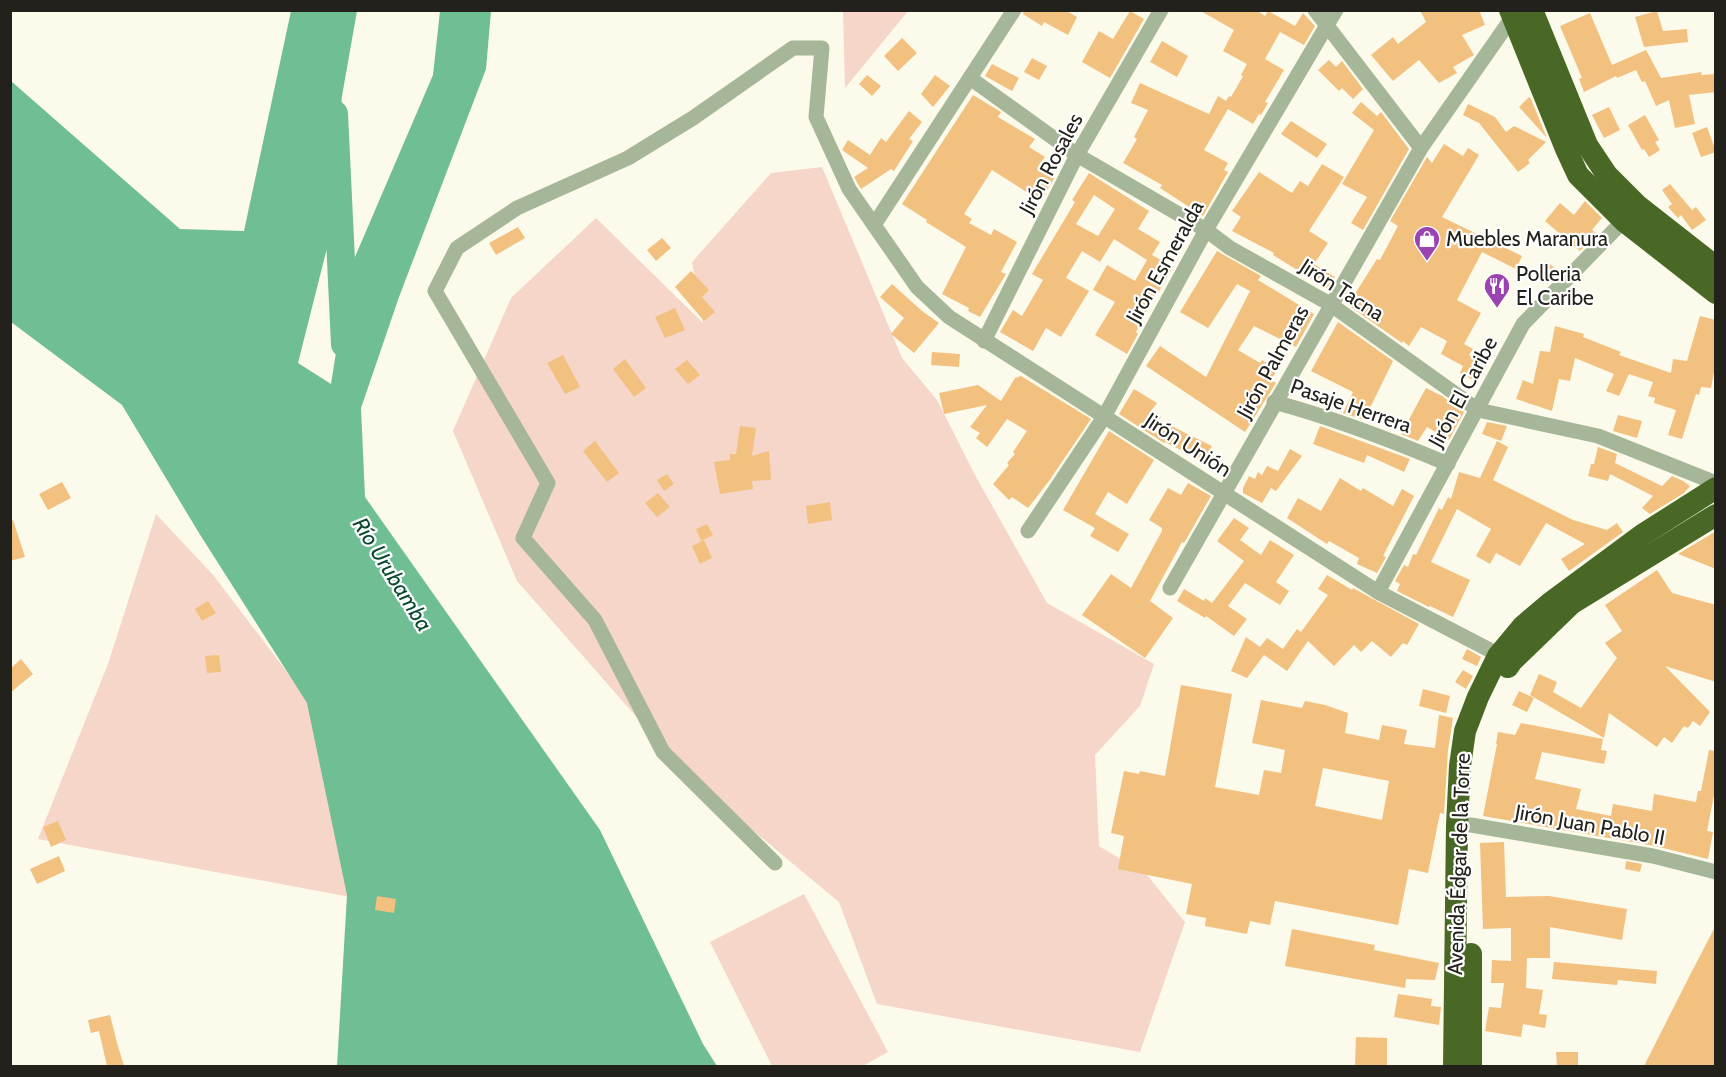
<svg xmlns="http://www.w3.org/2000/svg" width="1726" height="1077" viewBox="0 0 1726 1077" font-family="Cabin,sans-serif">
	<style>
		.green { fill: #f5d6c9 }
		.water { fill: #70be93 }
		.lines { fill: none; stroke-linecap: round; stroke-linejoin: round }
		.river { stroke: #70be93; stroke-width: 28 }
		.building { fill: #f2c180; fill-rule: evenodd }
		.minor { stroke: #a6b698; stroke-width: 15 }
		.highway { stroke: #496826; stroke-width: 22 }
		.labels { text-anchor: middle; stroke-width: 4.5; stroke-linejoin: round; paint-order: stroke }
		.street-label { font-size: 21px; fill: #22211b; stroke: #fff }
		.poi-label { font-size: 21px; fill: #22211b; stroke: #fff; text-anchor: start }
		.water-label { font-size: 22px; font-style: italic; fill: #09492e; stroke: #fff }
	</style>
	<rect width="100%" height="100%" fill="#fcfaea"/>
	<!-- green -->
	<g class="green">
		<path d="M843,11H908L845,88Z"/>
		<path d="M822,167L902,358L937,400L976,477L1047,603L1154,664L1140,706L1095,755L1099,846L1147,875L1185,922L1140,1052L877,1004L839,902L692,780L517,581L453,431L511,298L596,218L703,323L692,262L771,173Z"/>
		<path d="M156,514L214,576L287,672L374,794L442,914L38,839L108,664Z"/>
		<path d="M804,894L888,1052L863,1066H772L710,942Z"/>
	</g>
	<!-- water -->
	<path class="water" d="M291,11H357L342,96L327,248L298,363L331,384L349,271L433,75L440,11H491L486,69L399,297L361,408L365,497L600,830L703,1044L717,1066H337L347,895L307,703L199,533L122,405L11,322V81L180,229L244,231Z"/>
	<g class="lines">
		<!-- river -->
		<path class="river" d="M334,114L345,344"/>
	</g>
	<!-- building -->
	<g class="building">
		<path d="M1024,10H1065L1077,17L1068,35L1044,22L1042,26L1023,14Z"/>
		<path d="M1199,10H1256L1265,16L1268,11L1295,26L1303,13L1315,26L1304,45L1280,32L1265,59L1284,70L1265,102L1268,103L1261,115L1259,114L1253,124L1228,109L1204,150L1228,163L1224,170L1228,172L1203,216L1160,188L1162,185L1123,163L1137,139L1134,137L1148,110L1131,103L1140,83L1209,114L1218,96L1226,101L1229,96L1231,97L1243,76L1241,75L1247,64L1223,51L1234,30Z"/>
		<path d="M1420,10H1479L1485,25L1462,35L1474,55L1453,67L1457,73L1439,83L1419,60L1393,81L1371,55L1393,37L1398,44L1426,22Z"/>
		<path d="M1130,11L1144,19L1110,78L1082,62L1099,31L1113,39Z"/>
		<path d="M1657,11L1663,31L1687,29L1688,42L1644,47L1635,17Z"/>
		<path d="M1590,13L1612,65L1646,50L1661,78L1702,72L1701,75L1716,74V92L1689,95L1695,124L1675,128L1669,100L1656,106L1645,81L1642,82L1636,70L1617,78L1616,76L1584,92L1579,79L1582,78L1560,26Z"/>
		<path d="M902,38L917,53L898,71L884,56Z"/>
		<path d="M1162,41L1188,56L1177,77L1150,62Z"/>
		<path d="M1032,58L1047,66L1039,80L1024,72Z"/>
		<path d="M1329,60L1336,67L1342,61L1363,89L1353,99L1342,88L1339,91L1318,70Z"/>
		<path d="M992,64L1019,78L1012,91L985,76Z"/>
		<path d="M867,75L881,86L872,96L859,84Z"/>
		<path d="M935,75L950,86L933,107L921,94Z"/>
		<path d="M973,95L1001,112L998,117L1035,139L1029,147L1045,157L1038,167L1055,177L1041,201L992,170L964,214L972,219L969,223L991,235L994,229L1017,242L1001,272L1006,274L980,317L968,311L969,308L942,294L966,247L926,222L927,220L902,204Z"/>
		<path d="M1529,97L1531,99L1547,138L1519,107Z"/>
		<path d="M1361,102L1377,116L1381,112L1409,149L1363,230L1351,223L1367,197L1342,184L1374,130L1352,113Z"/>
		<path d="M1468,104L1495,117L1506,132L1514,126L1546,142L1528,160L1530,163L1518,172L1479,123L1463,115Z"/>
		<path d="M1609,107L1620,130L1604,138L1592,115Z"/>
		<path d="M909,111L922,122L909,139L913,141L894,171L891,169L861,189L854,177L868,168L842,150L848,140L870,155L881,138L886,142Z"/>
		<path d="M1645,115L1659,140L1655,142L1660,150L1649,157L1644,149L1642,150L1628,125Z"/>
		<path d="M1291,121L1327,144L1317,158L1281,134Z"/>
		<path d="M1707,127L1716,152L1701,157L1692,133Z"/>
		<path d="M1444,144L1463,156L1468,148L1479,155L1442,217L1522,256L1516,269L1482,252L1457,300L1481,313L1464,344L1473,349L1469,355L1485,363L1475,381L1460,373L1463,366L1441,354L1447,341L1421,327L1409,346L1403,341L1402,343L1348,305L1377,259L1380,260L1398,226L1390,221L1427,157L1432,163Z"/>
		<path d="M1322,164L1344,177L1309,231L1328,243L1314,264L1335,277L1328,289L1273,255L1274,253L1232,231L1241,217L1232,211L1259,172L1292,193L1300,181L1308,186Z"/>
		<path d="M1089,173L1149,211L1138,229L1160,242L1152,255L1173,267L1157,295L1155,294L1136,332L1138,334L1127,354L1095,335L1115,302L1093,290L1107,265L1135,281L1147,260L1114,239L1100,262L1082,251L1066,278L1089,291L1061,337L1046,328L1033,351L1000,332L1013,310L1022,316L1043,280L1032,274L1075,202L1072,200ZM1094,195L1115,209L1098,236L1076,224Z"/>
		<path d="M1670,184L1692,210L1696,207L1706,220L1692,230L1681,215L1678,218L1668,207L1672,204L1662,190Z"/>
		<path d="M1585,201L1602,218L1592,230L1597,234L1580,251L1545,221L1560,203L1574,215Z"/>
		<path d="M518,227L525,238L496,255L489,243Z"/>
		<path d="M662,238L671,248L656,261L647,250Z"/>
		<path d="M1217,251L1261,276L1258,280L1314,314L1296,347L1254,326L1238,350L1260,363L1262,360L1277,370L1271,380L1276,383L1245,432L1146,366L1160,346L1206,377L1250,291L1237,284L1208,328L1180,312Z"/>
		<path d="M1546,261L1557,270L1546,283L1535,273Z"/>
		<path d="M691,271L709,290L702,297L715,312L704,321L675,287Z"/>
		<path d="M892,284L922,311L939,323L914,353L891,334L904,318L880,297Z"/>
		<path d="M675,308L685,330L665,338L655,317Z"/>
		<path d="M1700,316L1716,320V361L1711,388L1701,387L1699,395L1696,394L1682,439L1668,435L1676,410L1654,403L1655,398L1648,396L1653,382L1629,374L1619,396L1606,391L1614,374L1575,358L1570,381L1559,379L1552,411L1516,399L1523,380L1533,384L1540,351L1550,352L1555,326L1584,334L1583,337L1621,352L1619,355L1671,373L1673,359L1687,361Z"/>
		<path d="M1338,322L1393,361L1364,420L1343,413L1353,392L1311,371Z"/>
		<path d="M932,352L960,354L959,367L931,365Z"/>
		<path d="M563,355L580,387L565,394L547,363Z"/>
		<path d="M625,359L646,388L634,397L613,369Z"/>
		<path d="M687,360L700,375L688,384L675,369Z"/>
		<path d="M1021,376L1091,419L1049,481L1028,508L1012,497L1009,500L993,484L1009,465L1007,463L1015,454L1013,452L1027,431L1007,419L987,447L976,438L980,433L970,427L987,405L944,414L939,393L978,385L1001,401L1015,378Z"/>
		<path d="M1426,388L1442,396L1464,412L1449,440L1427,427L1418,441L1401,434Z"/>
		<path d="M1134,389L1157,403L1151,411L1161,417L1159,420L1212,446L1204,462L1165,442L1164,443L1119,414Z"/>
		<path d="M1618,415L1642,421L1637,438L1613,431Z"/>
		<path d="M1487,422L1507,426L1501,441L1482,434Z"/>
		<path d="M740,426L756,428L752,456L769,451L771,480L752,481L753,489L720,494L714,462L730,460V454H736Z"/>
		<path d="M1320,426L1410,459L1404,472L1367,455L1364,463L1313,444Z"/>
		<path d="M1109,431L1154,460L1127,504L1108,492L1095,514L1129,534L1118,552L1090,536L1095,528L1063,510Z"/>
		<path d="M595,441L619,473L607,482L583,451Z"/>
		<path d="M1497,441L1508,447L1493,480L1573,520L1607,530L1617,523L1623,532L1569,571L1561,559L1585,544L1546,523L1520,566L1496,553L1490,564L1476,556L1491,529L1457,509L1431,562L1470,580L1453,617L1430,606L1429,607L1397,591L1400,584L1395,581L1404,565L1408,567L1413,554L1416,555L1439,508L1442,510L1448,497L1451,499L1459,472L1480,478Z"/>
		<path d="M1598,447L1617,454L1615,463L1662,486L1672,476L1683,481L1690,486L1684,493L1650,514L1642,508L1653,496L1610,474L1608,481L1588,476L1591,464H1594Z"/>
		<path d="M1290,449L1302,456L1276,491L1271,488L1262,503L1243,493V488L1249,476L1255,479L1258,472L1262,475L1267,466L1278,471Z"/>
		<path d="M667,474L674,484L664,491L657,480Z"/>
		<path d="M1340,478L1361,491L1363,488L1393,506L1402,489L1414,496L1383,556L1386,557L1377,573L1357,564L1359,558L1329,541L1327,544L1287,518L1298,498L1321,511Z"/>
		<path d="M62,482L71,498L48,510L39,494Z"/>
		<path d="M1188,483L1211,496L1184,543L1182,542L1150,601L1173,618L1145,658L1082,615L1111,574L1131,588L1162,531V528L1149,520L1168,488L1181,495Z"/>
		<path d="M658,493L670,507L657,517L645,503Z"/>
		<path d="M830,502L832,520L808,524L806,506Z"/>
		<path d="M1234,518L1249,528L1240,540L1261,555L1270,540L1294,555L1276,582L1289,591L1280,605L1245,583L1228,606L1247,619L1234,636L1206,616L1205,618L1177,601L1184,589L1204,601L1205,598L1212,603L1244,561L1217,541Z"/>
		<path d="M13,520L25,557L10,561V521Z"/>
		<path d="M707,524L713,535L701,541L696,529Z"/>
		<path d="M1716,531V569L1678,554L1703,539Z"/>
		<path d="M704,540L712,558L700,564L692,546Z"/>
		<path d="M1657,570L1672,593L1716,605V682L1665,666L1710,712L1700,726L1693,721L1688,728L1684,726L1672,743L1664,737L1657,747L1609,713L1604,738L1530,695L1539,674L1557,682L1553,692L1581,708L1617,658L1605,643L1622,631L1605,605Z"/>
		<path d="M1327,575L1352,590L1353,588L1419,624L1407,645L1403,643L1391,657L1372,641L1361,652L1354,645L1334,666L1308,641L1287,671L1264,655L1247,678L1231,671L1246,637L1260,647L1267,638L1283,649L1297,629L1301,632L1328,595L1318,589Z"/>
		<path d="M208,601L216,613L202,621L195,609Z"/>
		<path d="M1467,649L1481,657L1477,666L1462,659Z"/>
		<path d="M219,655L221,672L207,673L205,656Z"/>
		<path d="M21,659L33,674L10,693V669Z"/>
		<path d="M1463,670L1473,676L1466,689L1455,682Z"/>
		<path d="M1181,685L1232,694L1215,787L1259,795L1264,770L1281,773L1285,750L1252,743L1261,700L1302,708L1305,701L1325,705L1348,713L1345,733L1379,740L1382,725L1407,730L1404,744L1435,748L1439,715L1453,718L1448,750L1444,814L1440,813L1428,873L1409,869L1398,925L1275,901L1270,925L1250,921L1247,934L1205,926L1206,918L1186,914L1192,884L1118,869L1124,836L1111,833L1124,771L1139,774L1140,771L1165,776ZM1323,768L1389,781L1382,820L1315,806Z"/>
		<path d="M1423,689L1450,696L1446,713L1419,706Z"/>
		<path d="M1519,691L1534,698L1527,712L1512,705Z"/>
		<path d="M1521,723L1603,739L1601,750L1607,751L1604,764L1542,752L1535,779L1581,789L1576,809L1611,816L1613,804L1652,811L1654,794L1696,802L1698,791H1701L1709,750L1716,751V785L1707,831L1713,832L1708,859L1655,846L1483,816L1497,744H1496L1498,732L1515,735Z"/>
		<path d="M58,821L66,840L51,847L43,827Z"/>
		<path d="M1504,842L1506,897L1549,896L1627,909L1622,940L1550,927V958H1527L1526,988L1543,990L1539,1014L1547,1015L1545,1028L1523,1024L1521,1037L1485,1031L1489,1007L1501,1008L1504,983H1491L1492,960L1511,961V928L1483,929L1480,843Z"/>
		<path d="M59,856L65,871L37,884L30,869Z"/>
		<path d="M1626,861L1642,864L1640,872L1625,869Z"/>
		<path d="M377,896L396,899L394,913L375,910Z"/>
		<path d="M1716,925V1066H1644L1688,979Z"/>
		<path d="M1292,929L1375,945L1374,950L1439,963L1435,980L1406,979L1405,988L1285,966Z"/>
		<path d="M1554,962L1657,971L1656,984L1618,980L1617,985L1552,979Z"/>
		<path d="M1398,994L1432,999L1431,1006L1441,1007L1439,1025L1394,1017Z"/>
		<path d="M110,1015L117,1043L124,1066H107L99,1031L91,1033L88,1020Z"/>
		<path d="M1356,1037L1387,1038V1066H1355Z"/>
		<path d="M1556,1052H1578V1066H1557Z"/>
	</g>
	<g class="lines">
		<!-- minor -->
		<g class="minor">
			<path d="M1315,10L1421,148"/>
			<path d="M970,78L1077,155L1206,230L1230,248L1330,304L1478,410L1598,436L1716,483"/>
			<path d="M874,225L1014,10"/>
			<path d="M984,341L1077,155L1161,10"/>
			<path d="M1274,402C1334,418 1391,440 1448,464"/>
			<path d="M1028,531L1104,417L1206,230L1336,10"/>
			<path d="M1170,588L1421,148L1516,12"/>
			<path d="M1378,592L1523,324L1630,214"/>
			<path d="M1457,825H1471L1653,856L1716,872"/>
			<path d="M775,863L663,752L595,620L523,538L548,483L435,291L457,248L517,208L628,158L693,118L793,48H822L816,117L849,189L917,287L949,317L1378,592L1505,658"/>
		</g>
		<!-- highway -->
		<g class="highway">
			<path d="M1510,10L1566,149L1578,175L1624,221L1716,293"/>
			<path d="M1532,10L1587,145L1607,175L1638,206L1716,267"/>
			<path d="M1508,667L1512,661L1571,604L1716,515"/>
			<path d="M1454,1066L1457,825L1460,766L1465,731L1478,697L1498,656L1523,626L1550,603L1642,535L1716,488"/>
			<path d="M1471,1066V954"/>
		</g>
	</g>
	<!-- icons -->
	<defs>
		<g id="shop-pin" transform="scale(1.35)"><path d="M0 17L-7.5 6A9.5 9.5 0 1 1 7.5 6Z" fill="#9b43b0" stroke="#fff"/><path d="M-5-2.5h2.3a2.7 3.5 0 0 1 5.4 0H5L5.5 6h-11ZM-1.5-2.5h3a1.5 2.3 0 0 0-3 0Z" fill="#fff"/></g>
		<g id="restaurant-pin" transform="scale(1.35)"><path d="M0 17L-7.5 6A9.5 9.5 0 1 1 7.5 6Z" fill="#9b43b0" stroke="#fff"/><path d="M-5-6h1v4h1v-4h1v4h1v-4h1v5L-1.5 .5V6h-2V.5L-5-1ZM5-6V6H3V1.5H1.5Q1.5-4 5-6Z" fill="#fff"/></g>
	</defs>
	<g fill-rule="evenodd">
		<use href="#shop-pin" x="1427" y="239"/>
		<use href="#restaurant-pin" x="1497" y="286"/>
	</g>
	<g class="labels">
		<!-- street labels -->
		<g class="street-label">
			<text transform="translate(1051 164) rotate(-62)" y="7">Jirón Rosales</text>
			<text transform="translate(1165 262) rotate(-61)" y="7">Jirón Esmeralda</text>
			<text transform="translate(1342 290) rotate(33)" y="7">Jirón Tacna</text>
			<text transform="translate(1273 362) rotate(-61)" y="7">Jirón Palmeras</text>
			<text transform="translate(1463 392) rotate(-62)" y="7">Jirón El Caribe</text>
			<text transform="translate(1351 406) rotate(19)" y="7">Pasaje Herrera</text>
			<text transform="translate(1188 445) rotate(33)" y="7">Jirón Unión</text>
			<text transform="translate(1590 825) rotate(10)" y="7">Jirón Juan Pablo II</text>
			<text transform="translate(1459 864) rotate(-88)" y="7">Avenida Édgar de la Torre</text>
		</g>
		<!-- poi labels -->
		<g class="poi-label">
			<text x="1446" y="246">Muebles Maranura</text>
			<text x="1516" y="281">Polleria<tspan x="1516" dy="24">El Caribe</tspan></text>
		</g>
		<!-- water labels -->
		<g class="water-label">
			<text transform="translate(393 574) rotate(58)" y="8">Río Urubamba</text>
		</g>
	</g>
	<!-- border -->
	<rect width="1726" height="1077" fill="none" stroke="#22211b" stroke-width="24"/>
</svg>
